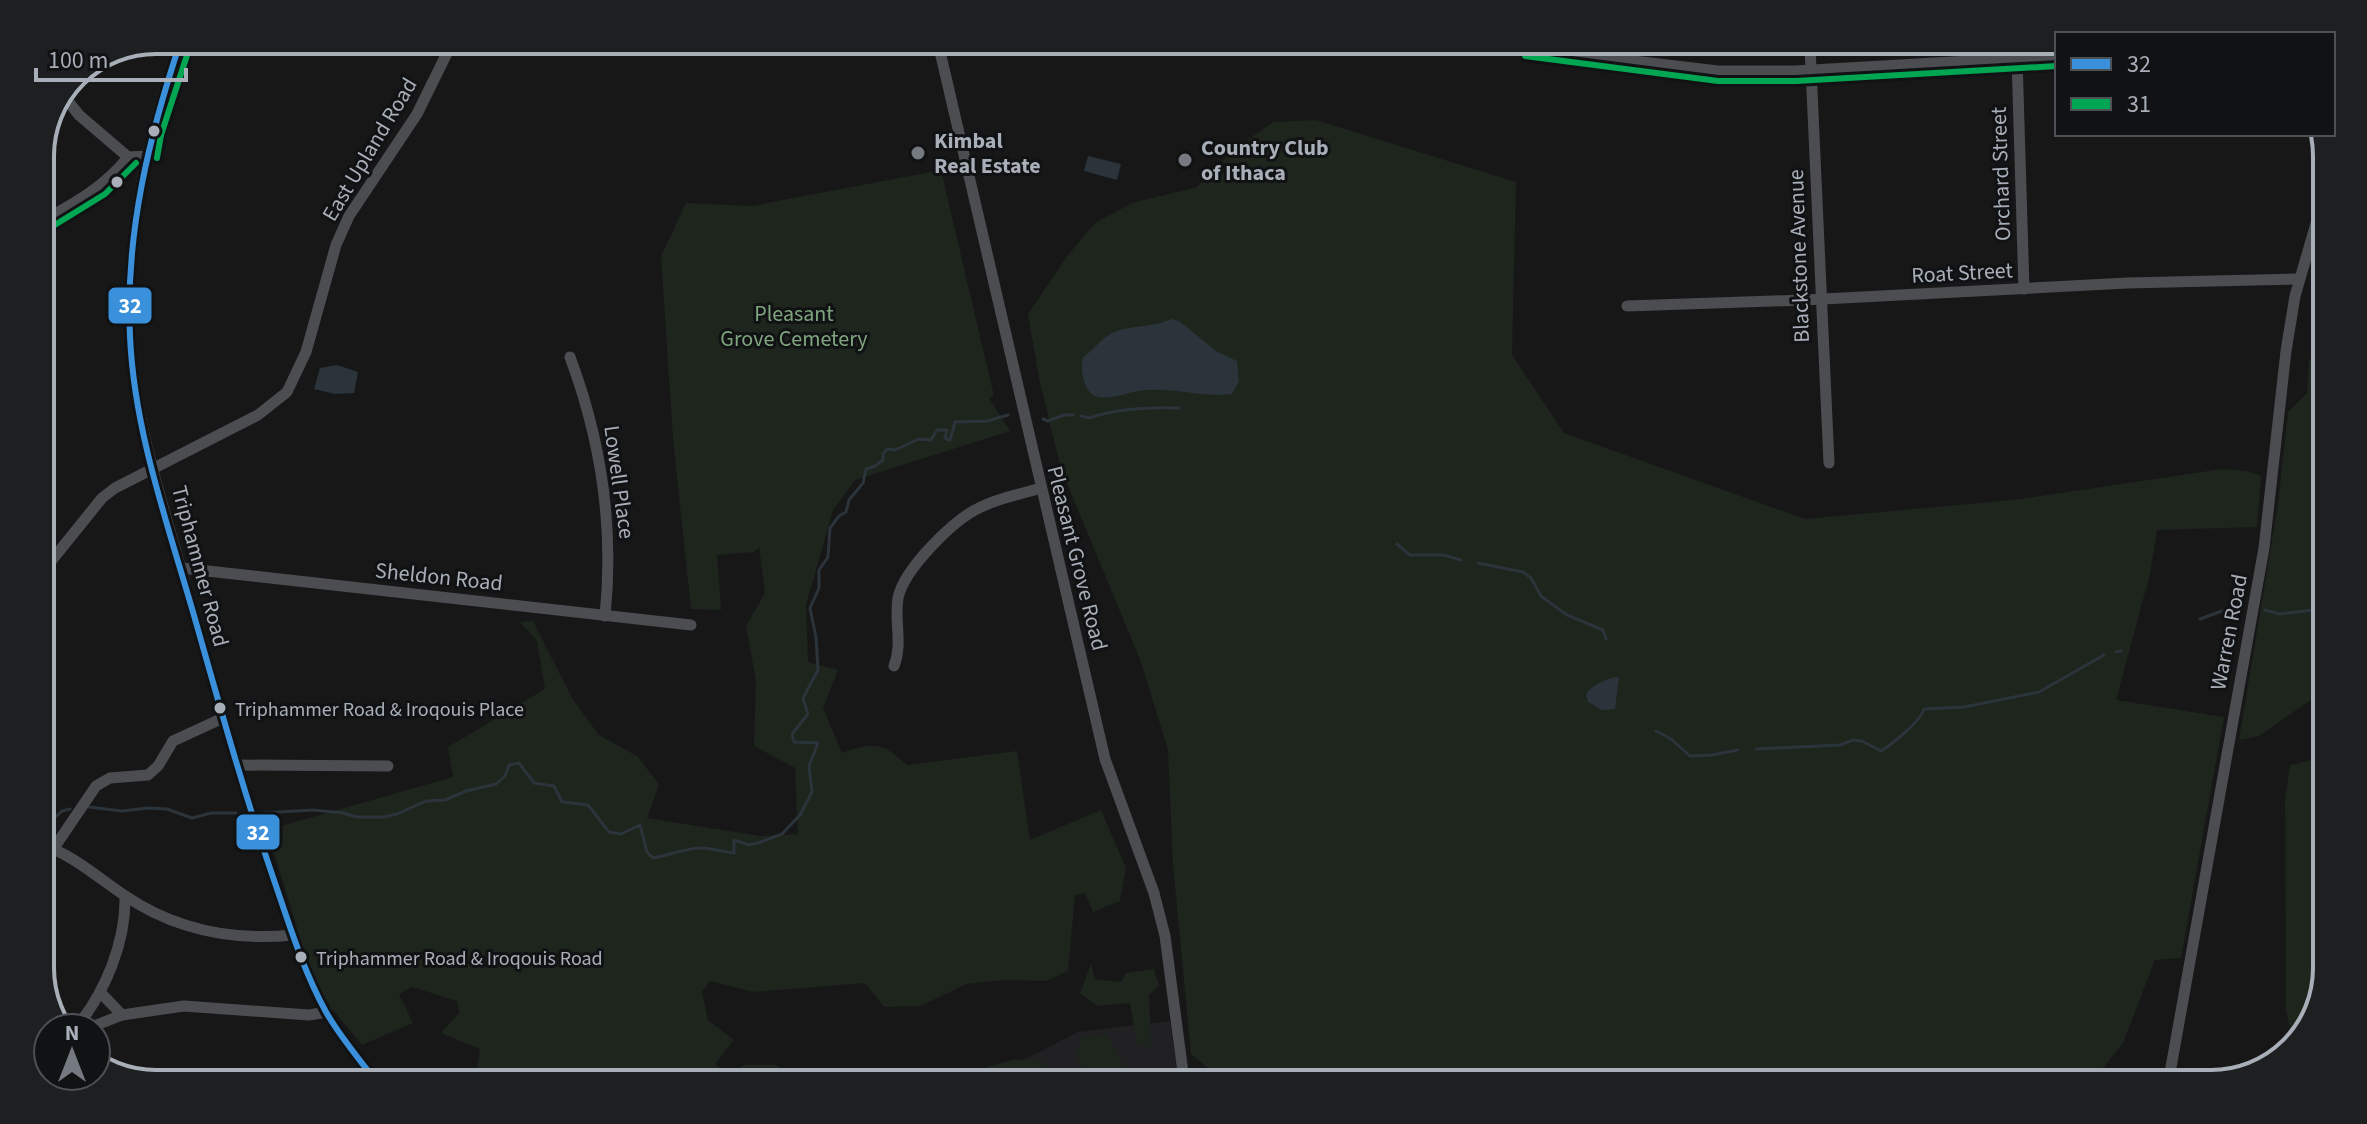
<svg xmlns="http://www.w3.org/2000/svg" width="2367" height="1124" viewBox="0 0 2367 1124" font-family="'Source Sans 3',sans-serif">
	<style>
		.built { fill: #212124 }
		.green { fill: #1d251d }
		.water { fill: #2a343a }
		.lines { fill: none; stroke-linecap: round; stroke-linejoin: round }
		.stream { stroke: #2a343a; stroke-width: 3 }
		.minor { stroke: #4b4d51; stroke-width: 11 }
		.bus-1-casing { stroke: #111214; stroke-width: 12 }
		.bus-2-casing { stroke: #111214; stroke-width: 12 }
		.bus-1 { stroke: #3a90db; stroke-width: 6 }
		.bus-2 { stroke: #00a651; stroke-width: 6 }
		.bus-dot { fill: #a8afb9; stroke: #111214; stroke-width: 3 }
		.poi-dot { fill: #757a81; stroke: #111214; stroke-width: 3 }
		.labels { text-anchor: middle; stroke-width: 6; stroke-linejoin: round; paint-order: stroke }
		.bus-label { font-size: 20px; fill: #a8afb9; stroke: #111214; text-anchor: start }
		.poi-label { font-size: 22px; font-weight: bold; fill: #a8afb9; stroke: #111214; text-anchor: start }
		.street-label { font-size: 22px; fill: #a8afb9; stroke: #111214 }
		.park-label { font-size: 22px; fill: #7fa57e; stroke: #111214 }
		.rim { fill: none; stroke: #a8afb9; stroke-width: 4 }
		.line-badge { stroke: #111214; stroke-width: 3 }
		.badge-label { font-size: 22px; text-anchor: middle; font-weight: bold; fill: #fff }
	</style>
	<rect width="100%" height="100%" fill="#171718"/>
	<!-- built -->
	<path class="built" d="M1170,1021L1178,1080L965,1079L1018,1063L1078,1032Z"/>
	<!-- green -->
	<g class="green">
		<path d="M1316,120L1516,182L1512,355L1564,433L1805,519L2013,500L2222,469L2247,471L2261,476L2257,527L2157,530L2150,574L2116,700L2224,717L2181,958L2155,960L2123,1043L2091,1083L1292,1080C1270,1068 1241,1073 1217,1076L1191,1054L1173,865L1168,750L1141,662L1061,469L1040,383L1028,314L1068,255L1095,223L1132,203L1197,187L1232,151L1273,122Z"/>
		<path d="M941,170L994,396L989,398L1010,431L855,480L833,510L806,605L808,662L838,670L823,708L842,753C874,742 882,742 907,765L1017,751L1030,840L1101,810L1126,868L1120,901L1093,912L1085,893L1075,895L1068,971L1046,981L1005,980L966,984L921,1006L884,1007L865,983L753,992L710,981L702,992L708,1020L734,1040L715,1064L731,1076L743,1065H777L788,1078L476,1077L480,1049L441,1033L459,1013L457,1001L412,987L399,994L413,1023L362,1045L316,989L267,830L453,777L448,747L545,689L537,641L520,622L533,621L572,698L599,735L637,756L659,784L647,818L761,836L798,834L795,768L754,746L756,681L746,626L765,593L759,547L754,552L717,555L721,610L691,609L673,439L661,256L686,203L752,206Z"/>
		<path d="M2325,337L2321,687L2312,699L2259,736L2239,740L2278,504L2288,412L2307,393L2309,361Z"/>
		<path d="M2321,758L2318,1013L2293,1044L2286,1010L2285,799L2290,765Z"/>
		<path d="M1091,964L1095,979L1121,982L1126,973L1154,969L1159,986L1149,995L1151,1048L1137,1045L1130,1003L1097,1006L1080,993Z"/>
		<path d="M1107,1034L1118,1056L1135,1079H1092L1076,1057L1082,1036Z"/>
		<path d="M1037,1059L1066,1079H955V1076L1012,1060Z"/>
	</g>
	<!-- water -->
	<g class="water">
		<path d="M1088,156L1121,164L1117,180L1084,171Z"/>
		<path d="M1171,319L1179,321L1216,351L1237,361L1239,381L1232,394C1201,398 1170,386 1138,391C1126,393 1108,401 1095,396C1083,391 1080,367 1083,357C1097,348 1102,335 1120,330C1137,325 1155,327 1171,319Z"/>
		<path d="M337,365L358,372L354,393L335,394L314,389L320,368Z"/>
		<path d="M1619,677L1615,709L1602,710L1588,702L1586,694C1592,685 1609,677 1619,677Z"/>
	</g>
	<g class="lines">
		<!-- stream -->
		<g class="stream">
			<path d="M1081,416L1089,418C1118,408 1149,407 1179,408"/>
			<path d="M1043,419L1048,421L1064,415H1073"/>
			<path d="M1397,544L1410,555H1443L1461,560"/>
			<path d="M1478,563L1523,572L1531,578L1541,596L1567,615L1603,630L1606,639"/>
			<path d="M2265,610L2280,614L2322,609"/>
			<path d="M2200,619L2233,607"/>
			<path d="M2116,652L2121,651"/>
			<path d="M1656,731L1671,739L1690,756L1712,755L1738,750"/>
			<path d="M1756,749L1840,745L1853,740L1862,741L1881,751C1892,744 1921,721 1924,709L1964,707L2039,692L2104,655"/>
			<path d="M89,807L122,811L148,808L167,809L192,818L211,813H236"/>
			<path d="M261,813L313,810L344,813L356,817H384L397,814L426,801L445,800L466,791L496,784L505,776L509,765L519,763L534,783L554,786L562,802L588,805L609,832L621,834L640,825L647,852L653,858C669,855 683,849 700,848C712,848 723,852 734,853V840L749,845L758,843L782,834L800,815L812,792L809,766L818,743L794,742L792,734L808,714L803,698L818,670L816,637L810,608L819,588V570L828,557L830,528L839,516L846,512L849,500L863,483L866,469L875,466L883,460V454L887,449L895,450L919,439L931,440L937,430H947L945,438L950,440L955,422L987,421L1008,415"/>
			<path d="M40,821L50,822L62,811L70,809"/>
		</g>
		<!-- minor -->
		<g class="minor">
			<path d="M181,40C148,135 125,235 130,336C134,424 165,510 188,594C215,689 241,784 273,877C289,923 304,970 326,1012C339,1035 356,1055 372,1076"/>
			<path d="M938,43L1105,759L1154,893L1165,936L1184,1080"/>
			<path d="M1527,46L1583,55L1718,71H1795L2057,56"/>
			<path d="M1810,47L1829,463"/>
			<path d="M2017,58L2024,289"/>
			<path d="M64,96L79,115L128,157L147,156"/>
			<path d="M40,222C72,205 106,186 128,157"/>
			<path d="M1627,306L1804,300L2127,283L2299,279"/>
			<path d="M570,357C601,440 614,529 605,616"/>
			<path d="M181,568L691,625"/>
			<path d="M40,575L102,498L115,488L258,415L287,392L306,352L336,245L349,216L417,114L453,41"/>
			<path d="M894,666C903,643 894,621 898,598C904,569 954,519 981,507C999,498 1021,494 1041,488"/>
			<path d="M237,765L388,766"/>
			<path d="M40,844C72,854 97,877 124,895C175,930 232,941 293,935"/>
			<path d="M54,848L96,786L110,778L148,775L158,766L173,741L223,718"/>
			<path d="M100,992L122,1015"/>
			<path d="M76,1028C105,992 126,943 125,896"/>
			<path d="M89,1028L122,1015L184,1006L309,1015L327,1012"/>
			<path d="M2168,1084L2264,548L2286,351L2295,296L2326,189"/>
		</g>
		<!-- bus-1 casing -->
		<g class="bus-1-casing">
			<path id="bus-1" d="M181,40C149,136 125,234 130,336C134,430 167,522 193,612C219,703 244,794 275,883C290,927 304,972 326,1012C339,1035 356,1055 372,1076"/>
		</g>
		<!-- bus-2 casing -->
		<g class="bus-2-casing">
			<g id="bus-2">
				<path d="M1525,56L1718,81H1796L2057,66"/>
				<path d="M157,158L161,135L191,43"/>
				<path d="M45,231L105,194L136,163"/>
			</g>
		</g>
		<!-- bus-1 -->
		<use href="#bus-1" class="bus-1"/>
		<!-- bus-2 -->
		<use href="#bus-2" class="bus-2"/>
	</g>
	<!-- markers -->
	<g class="bus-dot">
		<circle cx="154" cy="131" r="7"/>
		<circle cx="117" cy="182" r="7"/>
		<circle cx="220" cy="708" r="7"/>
		<circle cx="301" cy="957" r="7"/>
	</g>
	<g class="poi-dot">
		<circle cx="918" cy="153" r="8"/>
		<circle cx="1185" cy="160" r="8"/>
	</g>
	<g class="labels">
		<!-- bus labels -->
		<g class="bus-label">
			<text x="235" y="716">Triphammer Road &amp; Iroqouis Place</text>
			<text x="316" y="965">Triphammer Road &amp; Iroqouis Road</text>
		</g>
		<!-- poi labels -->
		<g class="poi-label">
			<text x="934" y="148">Kimbal<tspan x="934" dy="25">Real Estate</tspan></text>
			<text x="1201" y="155">Country Club<tspan x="1201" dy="25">of Ithaca</tspan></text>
		</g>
		<!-- street labels -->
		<g class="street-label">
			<text transform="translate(369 149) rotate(-59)" y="8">East Upland Road</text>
			<text transform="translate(2000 174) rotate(-92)" y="8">Orchard Street</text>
			<text transform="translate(1798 256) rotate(-92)" y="8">Blackstone Avenue</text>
			<text transform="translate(1962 272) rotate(-3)" y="8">Roat Street</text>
			<text transform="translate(620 482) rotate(82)" y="8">Lowell Place</text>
			<text transform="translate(1078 558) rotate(76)" y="8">Pleasant Grove Road</text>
			<text transform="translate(201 566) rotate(75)" y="8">Triphammer Road</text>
			<text transform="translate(439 576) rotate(6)" y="8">Sheldon Road</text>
			<text transform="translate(2228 632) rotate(-79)" y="8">Warren Road</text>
		</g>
		<!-- park labels -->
		<g class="park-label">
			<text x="794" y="321">Pleasant<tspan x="794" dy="25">Grove Cemetery</tspan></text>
		</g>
	</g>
	<!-- crop -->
	<path d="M0 0H2367V1124H0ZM156 54H2211A102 102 0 0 1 2313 156V968A102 102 0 0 1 2211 1070H156A102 102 0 0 1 54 968V156A102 102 0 0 1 156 54Z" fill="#1d1f21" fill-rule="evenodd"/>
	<path class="rim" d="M156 54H2211A102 102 0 0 1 2313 156V968A102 102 0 0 1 2211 1070H156A102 102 0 0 1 54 968V156A102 102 0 0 1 156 54Z"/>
	<g class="line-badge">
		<rect x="107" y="286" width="46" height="39" rx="8" fill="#3a90db"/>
		<rect x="235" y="813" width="46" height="38" rx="8" fill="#3a90db"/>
	</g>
	<g class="badge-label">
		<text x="130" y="313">32</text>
		<text x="258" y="840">32</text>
	</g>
	<!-- legend -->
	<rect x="2055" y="32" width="280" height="104" fill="#111214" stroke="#4d5156" stroke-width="2"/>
	<rect x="2071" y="58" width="40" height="12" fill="#3a90db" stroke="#4d5156" stroke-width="2"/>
	<text x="2127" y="72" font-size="24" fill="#a8afb9">32</text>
	<rect x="2071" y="98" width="40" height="12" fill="#00a651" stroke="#4d5156" stroke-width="2"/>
	<text x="2127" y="112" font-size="24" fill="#a8afb9">31</text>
	<!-- north arrow -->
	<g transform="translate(72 1052)"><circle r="38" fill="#111214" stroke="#4d5156" stroke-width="2"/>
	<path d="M0-6L14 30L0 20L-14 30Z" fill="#757a81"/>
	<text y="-12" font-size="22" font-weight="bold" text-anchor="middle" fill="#a8afb9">N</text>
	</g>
	<!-- scale -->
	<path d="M36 68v12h150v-12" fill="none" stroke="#a8afb9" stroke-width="4"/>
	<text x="48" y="68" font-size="24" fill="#a8afb9" stroke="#111214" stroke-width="6" paint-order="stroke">100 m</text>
</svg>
